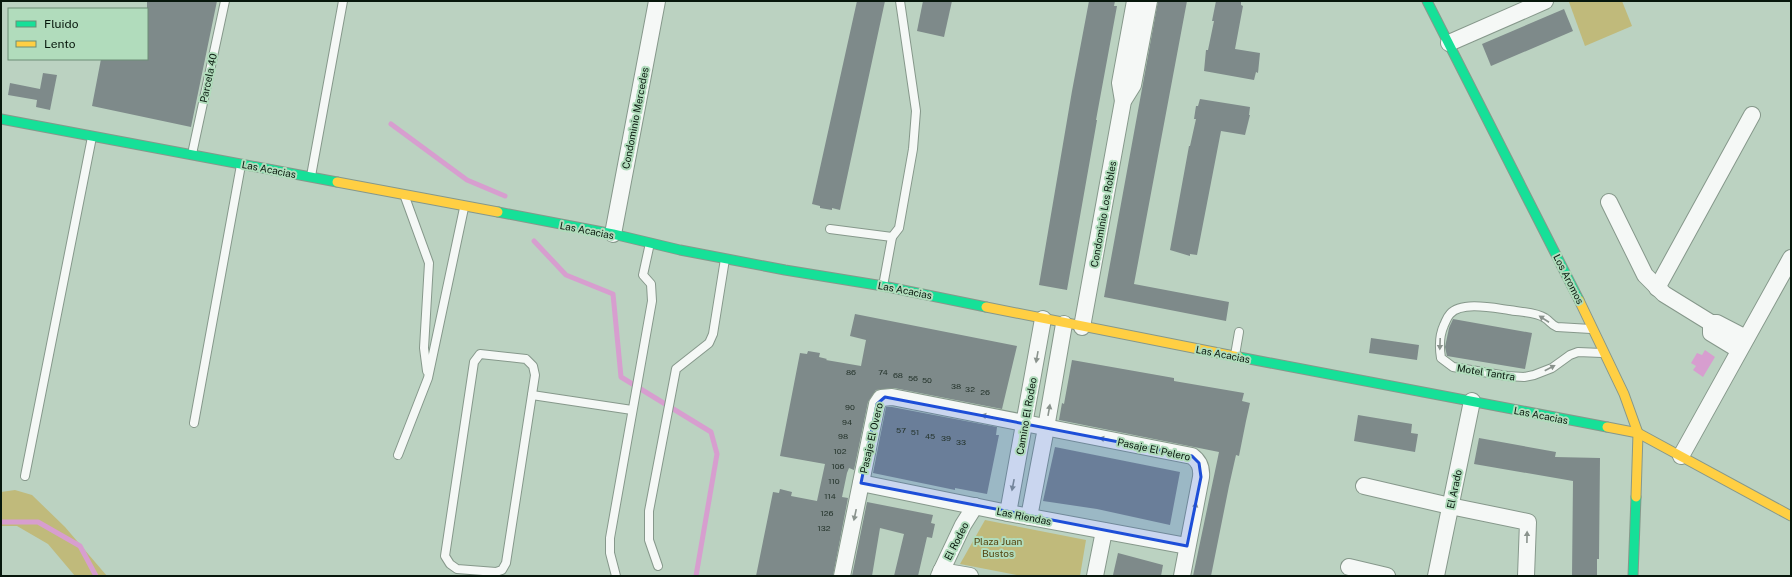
<svg xmlns="http://www.w3.org/2000/svg" width="1792" height="577" viewBox="0 0 1792 577" font-family="'Public Sans',sans-serif">
	<style>
		.green { fill: #c0ba7b }
		.water { fill: #d79ecf }
		.lines { fill: none; stroke-linecap: round; stroke-linejoin: round }
		.stream { stroke: #d79ecf; stroke-width: 5 }
		.building { fill: #7e8a8a }
		.lane-casing { stroke: #86988b; stroke-width: 10 }
		.street-casing { stroke: #86988b; stroke-width: 18 }
		.fast-casing { stroke: #86988b; stroke-width: 11 }
		.slow-casing { stroke: #86988b; stroke-width: 11 }
		.lane { stroke: #f5f8f6; stroke-width: 8 }
		.street { stroke: #f5f8f6; stroke-width: 16 }
		.fast { stroke: #16e098; stroke-width: 9 }
		.slow { stroke: #ffcf43; stroke-width: 9 }
		.oneway { fill: #8a938d }
		.marked { fill: #1d4ed8; fill-opacity: 0.2; stroke: #1d4ed8; stroke-width: 3; stroke-linejoin: round }
		.labels { text-anchor: middle; stroke-width: 4; stroke-linejoin: round; paint-order: stroke }
		.number-label { font-size: 8px; fill: #25342c }
		.street-label { font-size: 10px; fill: #07170c; stroke: #b1dcbc }
		.park-label { font-size: 10px; fill: #544511; stroke: #b1dcbc }
	</style>
	<rect width="100%" height="100%" fill="#bbd2c1"/>
	<!-- green -->
	<g class="green">
		<path d="M1572,1H1622L1632,26L1585,46L1569,2Z"/>
		<path d="M15,490L32,495L65,527L107,576H75L48,544L17,526H1V492Z"/>
		<path d="M985,520L1086,540L1080,576H1022L960,564Z"/>
	</g>
	<!-- water -->
	<path class="water" d="M1705,350L1715,357L1703,377L1693,370L1696,366L1691,363L1697,353L1702,355Z"/>
	<g class="lines">
		<!-- stream -->
		<g class="stream">
			<path d="M391,124L467,180L505,196"/>
			<path d="M534,241L566,275L613,294L621,377L711,432L717,454L696,576"/>
			<path d="M1,522H38L80,546L96,576"/>
		</g>
	</g>
	<!-- building -->
	<g class="building">
		<path d="M147,1H217L191,127L92,106L101,59H147Z"/>
		<path d="M857,1H885L840,210L832,208V210L820,208V206L812,204Z"/>
		<path d="M923,1H952L944,37L917,31Z"/>
		<path d="M1089,1H1115L1114,6H1117L1096,120H1097L1067,290L1039,285L1072,91Z"/>
		<path d="M1158,1H1187L1134,284L1229,302L1226,321L1104,297Z"/>
		<path d="M1216,1H1241V5L1243,6L1235,49L1260,53L1258,73L1256,72L1254,80L1204,71L1206,50H1208L1214,21H1212Z"/>
		<path d="M1564,9L1573,31L1491,66L1482,44Z"/>
		<path d="M43,73L57,75L50,110L36,107L37,100L8,95L10,83L40,89Z"/>
		<path d="M1200,99L1250,107L1249,115H1250L1245,135L1221,131L1197,255L1190,254V256L1170,250L1189,146H1190L1196,119H1194L1196,106H1198Z"/>
		<path d="M855,314L1017,346L1002,409L894,388L876,390L868,402L854,470L849,468L847,473L842,497L848,498L833,576H756L773,492L779,493L780,489L792,492L791,496L817,501L825,464L780,456L800,353L807,354L808,351L820,353L819,357L827,359L826,360L861,366L866,340L850,336Z"/>
		<path d="M1453,319L1532,333L1525,369L1447,356L1445,347L1449,328Z"/>
		<path d="M1371,338L1419,345L1417,360L1369,353Z"/>
		<path d="M1072,360L1174,378V381L1244,393L1242,401L1250,403L1246,421L1239,456L1236,455L1229,486L1211,576H1193L1219,452L1059,420L1062,403L1064,404Z"/>
		<path d="M886,407H892L997,427L996,435H999L987,494L955,488V490L873,473Z"/>
		<path d="M1358,415L1412,424L1411,433L1418,434L1415,452L1354,441Z"/>
		<path d="M1479,438L1556,452L1555,457L1600,458L1599,559H1597V576H1572L1573,481L1474,464Z"/>
		<path d="M1055,447L1180,472L1170,525L1097,509L1043,501Z"/>
		<path d="M867,502L933,515L931,523L935,524L932,538L927,537L918,576H894L904,534L880,528L872,576H852Z"/>
		<path d="M1118,553L1163,565L1161,576H1120L1113,575Z"/>
	</g>
	<g class="lines">
		<!-- lane casing -->
		<g class="lane-casing">
			<g id="lane">
				<path d="M192,154L225,1"/>
				<path d="M311,176L343,1"/>
				<path d="M405,197L429,263L424,348L427,371"/>
				<path d="M830,229L892,237"/>
				<path d="M883,286L892,237L899,228L913,149L916,111L900,1"/>
				<path d="M1591,329L1557,327C1551,325 1550,321 1545,318C1536,312 1520,312 1509,310C1494,308 1461,301 1450,314C1447,317 1446,321 1444,325C1439,336 1439,346 1441,358L1453,367L1507,376L1524,377L1534,375L1552,368L1570,355L1578,352L1602,353"/>
				<path d="M480,354L526,359L533,366L535,375L506,563L502,570L496,572L457,569L450,564L445,556L474,362Z"/>
				<path d="M1235,355L1239,332"/>
				<path d="M532,395L632,410"/>
				<path d="M194,423L241,165"/>
				<path d="M398,455L428,378L464,208"/>
				<path d="M25,476L92,137"/>
				<path d="M658,566L649,540V511L676,369L709,343L713,334L725,259"/>
				<path d="M616,576L610,553V538L652,301L651,284L643,275L650,243"/>
			</g>
		</g>
		<!-- street casing -->
		<g class="street-casing">
			<g id="street">
				<path d="M1449,43L1545,1"/>
				<path d="M1123,101L1120,83L1135,1"/>
				<path d="M1609,202L1645,275L1664,294L1711,323"/>
				<path d="M613,234L657,1"/>
				<path d="M1657,288L1752,115"/>
				<path d="M1082,327L1123,101L1133,85L1149,1"/>
				<path d="M1739,350L1711,333V323H1717L1746,338"/>
				<path d="M1681,456L1791,258"/>
				<path d="M861,483L1008,513L1187,546"/>
				<path d="M1364,486L1450,506L1528,522L1526,576"/>
				<path d="M1008,513L1043,319"/>
				<path d="M1029,517L1046,428L1064,324"/>
				<path d="M1349,567L1387,576"/>
				<path d="M941,571L970,576"/>
				<path d="M842,576L877,404L881,398L892,397L1192,456C1199,461 1202,467 1201,477L1182,576"/>
				<path d="M939,576L963,525L975,506"/>
				<path d="M1095,576L1104,531"/>
				<path d="M1436,576L1472,401"/>
			</g>
		</g>
		<!-- fast casing -->
		<g class="fast-casing">
			<g id="fast">
				<path d="M1427,1L1579,300"/>
				<path d="M1,119L337,182"/>
				<path d="M498,212L613,234L680,250L785,270L883,286L986,307"/>
				<path d="M1239,357L1607,427"/>
				<path d="M1633,576L1636,497"/>
			</g>
		</g>
		<!-- slow casing -->
		<g class="slow-casing">
			<g id="slow">
				<path d="M337,182L498,212"/>
				<path d="M1579,300L1624,394L1638,433L1636,497"/>
				<path d="M986,307L1239,357"/>
				<path d="M1607,427L1638,433L1791,516"/>
			</g>
		</g>
		<!-- lane -->
		<use href="#lane" class="lane"/>
		<!-- street -->
		<use href="#street" class="street"/>
		<!-- fast -->
		<use href="#fast" class="fast"/>
		<!-- slow -->
		<use href="#slow" class="slow"/>
	</g>
	<!-- one-way arrows -->
	<defs><path id="oneway-solid" d="M-6-.8H1V-3.2L6.5 0L1 3.2V.8H-6Z"/></defs>
	<g class="oneway">
		<use href="#oneway-solid" transform="translate(1544 319) rotate(-147)"/>
		<use href="#oneway-solid" transform="translate(1440 344) rotate(92)"/>
		<use href="#oneway-solid" transform="translate(1037 357) rotate(100)"/>
		<use href="#oneway-solid" transform="translate(1550 368) rotate(-28)"/>
		<use href="#oneway-solid" transform="translate(1049 410) rotate(-80)"/>
		<use href="#oneway-solid" transform="translate(987 416) rotate(-168)"/>
		<use href="#oneway-solid" transform="translate(1105 439) rotate(-169)"/>
		<use href="#oneway-solid" transform="translate(1013 485) rotate(101)"/>
		<use href="#oneway-solid" transform="translate(1195 508) rotate(-79)"/>
		<use href="#oneway-solid" transform="translate(855 515) rotate(102)"/>
		<use href="#oneway-solid" transform="translate(1527 537) rotate(-89)"/>
	</g>
	<!-- marked area -->
	<path class="marked" d="M885,397L1192,456L1199,463L1201,477L1187,546L861,483L877,404Z"/>
	<g class="labels">
		<!-- number labels -->
		<g class="number-label">
			<text x="851" y="375">86</text>
			<text x="883" y="375">74</text>
			<text x="898" y="378">68</text>
			<text x="913" y="381">56</text>
			<text x="927" y="383">50</text>
			<text x="956" y="389">38</text>
			<text x="970" y="392">32</text>
			<text x="985" y="395">26</text>
			<text x="850" y="410">90</text>
			<text x="847" y="425">94</text>
			<text x="901" y="433">57</text>
			<text x="915" y="435">51</text>
			<text x="843" y="439">98</text>
			<text x="930" y="439">45</text>
			<text x="946" y="441">39</text>
			<text x="961" y="445">33</text>
			<text x="840" y="454">102</text>
			<text x="838" y="469">106</text>
			<text x="834" y="484">110</text>
			<text x="830" y="499">114</text>
			<text x="827" y="516">126</text>
			<text x="824" y="531">132</text>
		</g>
		<!-- street labels -->
		<g class="street-label">
			<text transform="translate(208 78) rotate(-78)" y="4">Parcela 40</text>
			<text transform="translate(635 118) rotate(-79)" y="4">Condominio Mercedes</text>
			<text transform="translate(269 169) rotate(11)" y="4">Las Acacias</text>
			<text transform="translate(1103 214) rotate(-80)" y="4">Condominio Los Robles</text>
			<text transform="translate(587 230) rotate(11)" y="4">Las Acacias</text>
			<text transform="translate(1569 279) rotate(63)" y="4">Los Aromos</text>
			<text transform="translate(905 290) rotate(11)" y="4">Las Acacias</text>
			<text transform="translate(1223 354) rotate(11)" y="4">Las Acacias</text>
			<text transform="translate(1486 372) rotate(9)" y="4">Motel Tantra</text>
			<text transform="translate(1541 415) rotate(11)" y="4">Las Acacias</text>
			<text transform="translate(1026 416) rotate(-80)" y="4">Camino El Rodeo</text>
			<text transform="translate(871 438) rotate(-77)" y="4">Pasaje El Overo</text>
			<text transform="translate(1154 449) rotate(12)" y="4">Pasaje El Pelero</text>
			<text transform="translate(1454 489) rotate(-78)" y="4">El Arado</text>
			<text transform="translate(1024 516) rotate(11)" y="4">Las Riendas</text>
			<text transform="translate(956 541) rotate(-63)" y="4">El Rodeo</text>
		</g>
		<!-- park labels -->
		<g class="park-label">
			<text x="998" y="545">Plaza Juan<tspan x="998" dy="12">Bustos</tspan></text>
		</g>
	</g>
	<!-- border -->
	<rect width="1792" height="577" fill="none" stroke="#07170c" stroke-width="4"/>
	<!-- legend -->
	<rect x="8" y="8" width="140" height="52" fill="#b1dcbc" stroke="#6d8d76"/>
	<rect x="16" y="21" width="20" height="6" fill="#16e098" stroke="#6d8d76"/>
	<text x="44" y="28" font-size="12" fill="#07170c">Fluido</text>
	<rect x="16" y="41" width="20" height="6" fill="#ffcf43" stroke="#6d8d76"/>
	<text x="44" y="48" font-size="12" fill="#07170c">Lento</text>
</svg>
